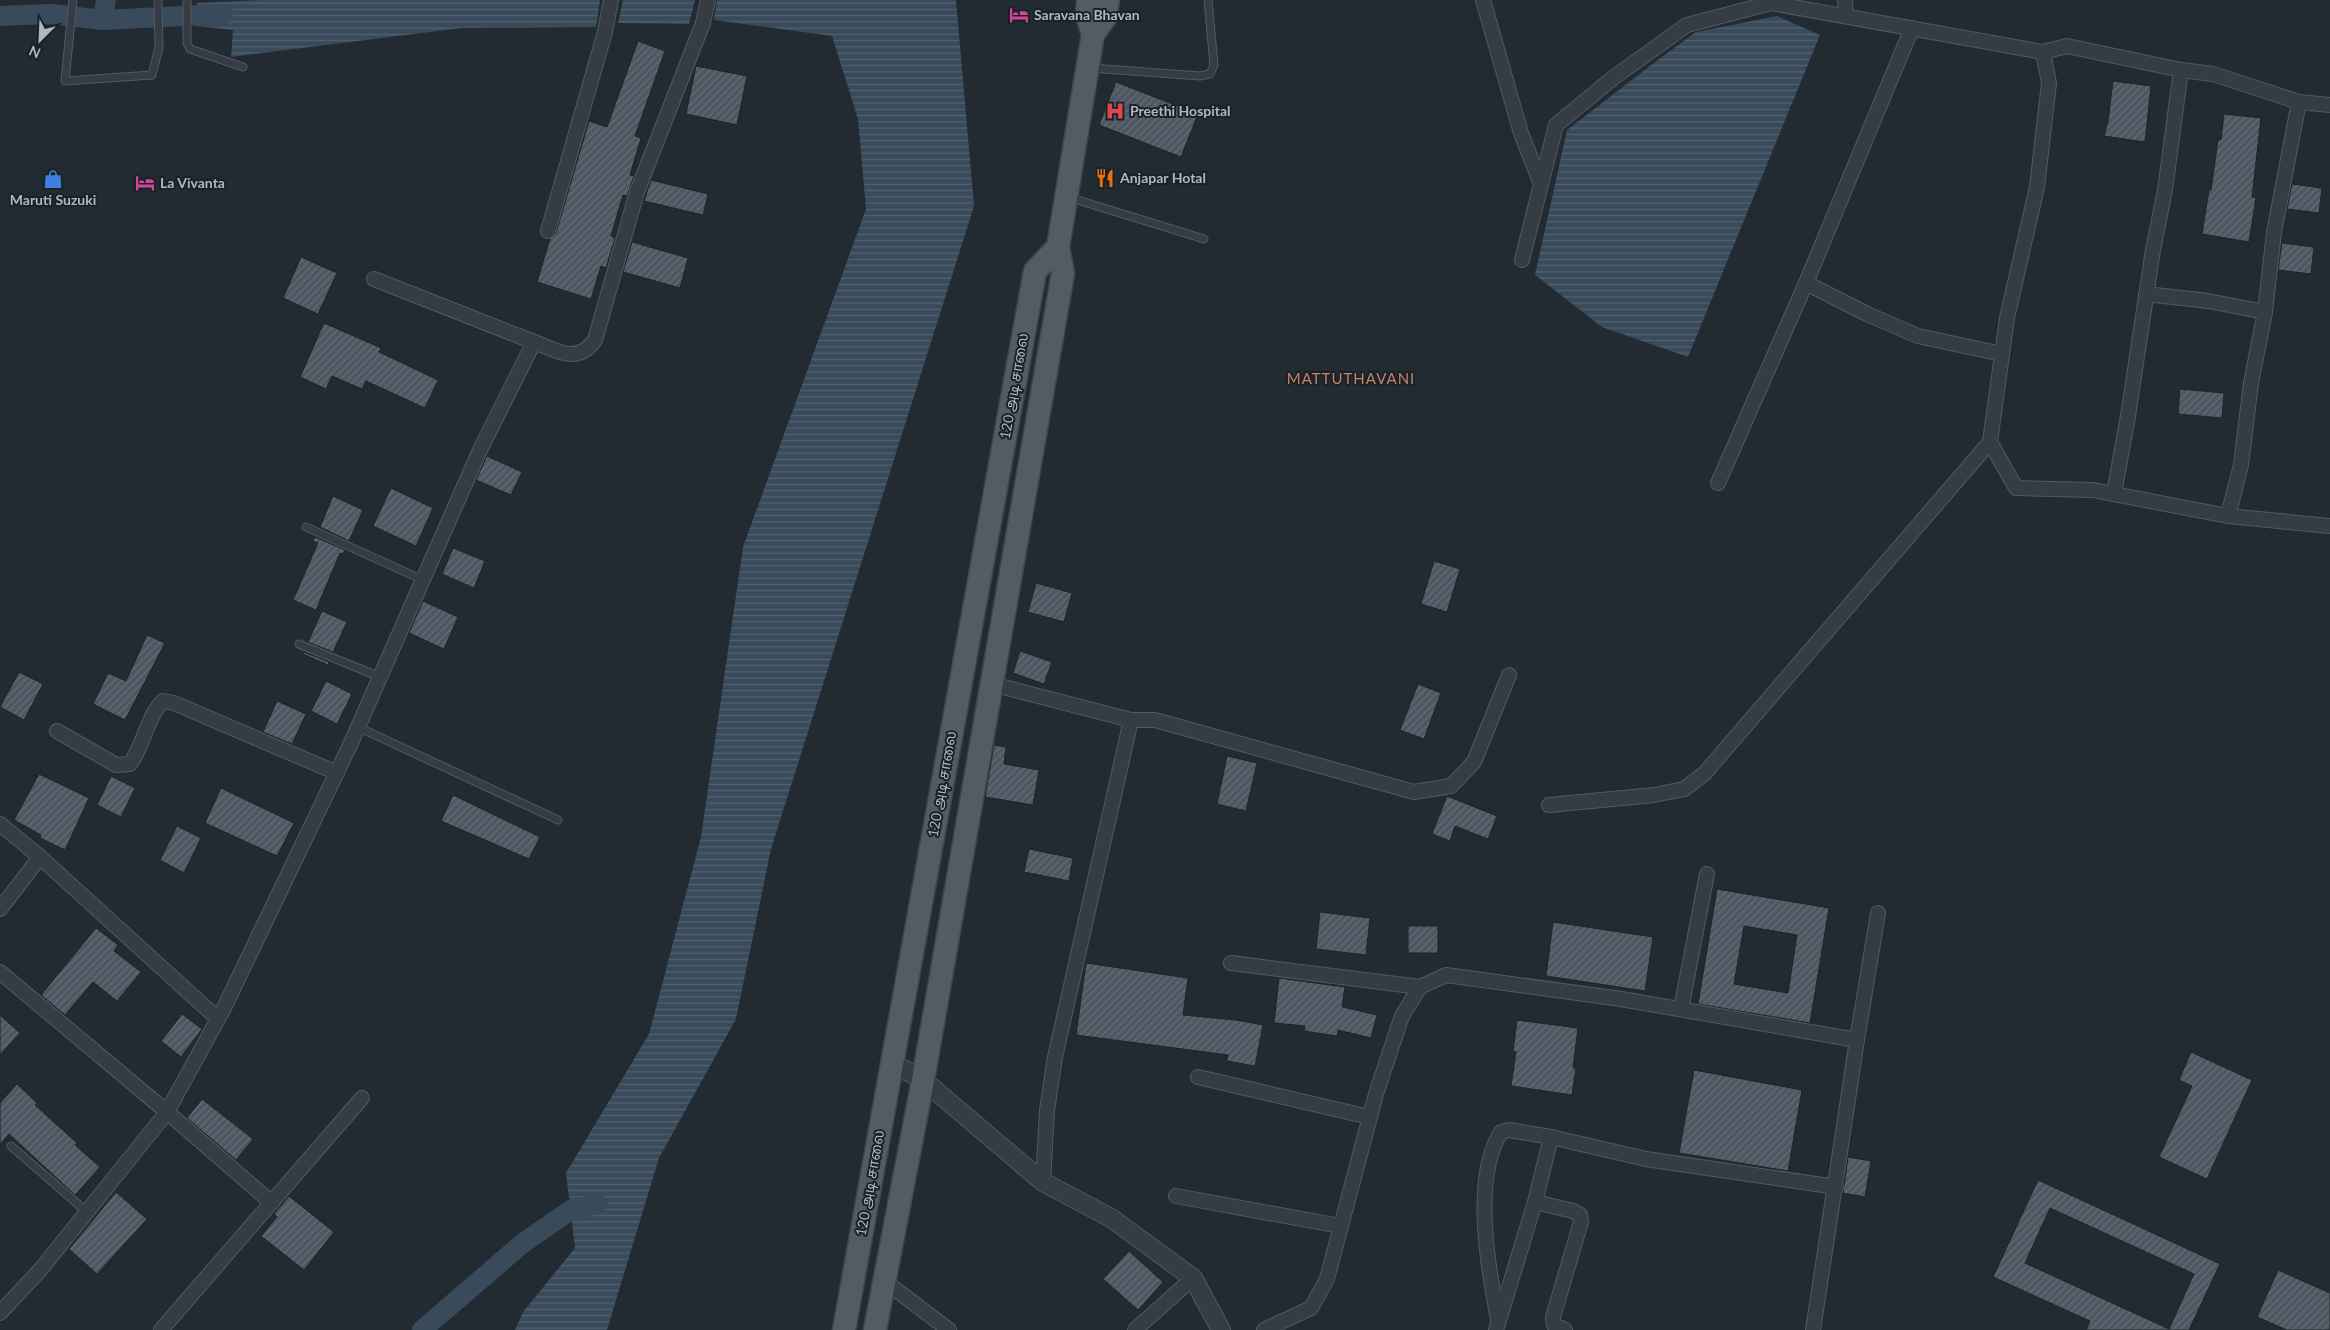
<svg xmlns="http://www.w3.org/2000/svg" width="2330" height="1330" viewBox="0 0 2330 1330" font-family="Lato,'Noto Sans Tamil',sans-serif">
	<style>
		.water { fill: url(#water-rules) }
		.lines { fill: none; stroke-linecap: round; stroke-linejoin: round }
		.canal { stroke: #394a5a; stroke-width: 20 }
		.building { fill: url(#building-hatch); stroke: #1c232a; fill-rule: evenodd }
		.service-casing { stroke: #525a61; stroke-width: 9 }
		.minor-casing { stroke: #525a61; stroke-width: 16 }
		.tertiary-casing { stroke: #525a61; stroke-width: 20 }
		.primary-casing { stroke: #3e454d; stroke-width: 25 }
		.service { stroke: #353c43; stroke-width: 7 }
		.minor { stroke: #353c43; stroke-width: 14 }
		.tertiary { stroke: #353c43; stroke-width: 18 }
		.primary { stroke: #535c63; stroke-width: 22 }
		.labels { text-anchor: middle; stroke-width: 4; stroke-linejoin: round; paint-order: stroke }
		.poi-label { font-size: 14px; font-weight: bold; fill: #afb7c0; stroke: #1a2128; text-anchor: start }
		.street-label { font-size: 14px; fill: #afb7c0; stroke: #1a2128 }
		.neighbourhood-label { font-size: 15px; letter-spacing: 1px; fill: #c38567; stroke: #1a2128 }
	</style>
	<defs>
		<pattern id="water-rules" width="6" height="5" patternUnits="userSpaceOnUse" patternTransform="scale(1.25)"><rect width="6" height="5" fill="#394a5a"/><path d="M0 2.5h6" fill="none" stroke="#536270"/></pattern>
		<pattern id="building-hatch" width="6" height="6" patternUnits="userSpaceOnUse" patternTransform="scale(1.25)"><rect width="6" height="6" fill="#4d5761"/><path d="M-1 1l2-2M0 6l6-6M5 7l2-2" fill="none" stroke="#646d76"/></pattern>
	</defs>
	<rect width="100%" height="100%" fill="#222b32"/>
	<!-- water -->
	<g class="water">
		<path d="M259,0H600L596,27L462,28L231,57L233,30L196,26L197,3Z"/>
		<path d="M623,0H695L689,24L618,23Z"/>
		<path d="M717,0H956L974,206L771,849L736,1019L659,1158L607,1330H515L523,1312L575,1248L566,1173L649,1034L701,837L743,547L866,209L858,119L832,36L714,20Z"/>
		<path d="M1777,16L1820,35L1688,357L1602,327L1535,275L1567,130L1659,59L1696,32Z"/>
	</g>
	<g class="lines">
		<!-- canal -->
		<g class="canal">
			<path d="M0,16L50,14L103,20L106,0"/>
			<path d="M103,20L223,14"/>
			<path d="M422,1330L523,1243L571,1210L597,1204"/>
		</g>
	</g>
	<!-- building -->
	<g class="building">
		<path d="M638,41L665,51L635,136L641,138L630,175L634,176L627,196L623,195L611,236L615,238L606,268L601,266L591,299L537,282L550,239L556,233L589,121L607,127Z"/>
		<path d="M696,66L747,76L737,125L686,114Z"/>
		<path d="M2113,81L2151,86L2145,142L2104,136L2108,121Z"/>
		<path d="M1116,82L1198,114L1181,157L1099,125Z"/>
		<path d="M2224,114L2261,118L2252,197L2256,198L2249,242L2202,234L2209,190H2211L2218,140H2221Z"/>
		<path d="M651,180L708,194L703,215L644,201Z"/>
		<path d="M2292,184L2322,188L2319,213L2287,209Z"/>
		<path d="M632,242L688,258L680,288L623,272Z"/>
		<path d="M2282,243L2314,247L2311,274L2278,270Z"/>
		<path d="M301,257L337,273L318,314L283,298Z"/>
		<path d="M324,323L381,348L379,352L438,380L425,408L366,381L362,389L332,376L326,389L300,377Z"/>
		<path d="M2180,389L2224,393L2222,418L2178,414Z"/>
		<path d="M487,456L522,472L511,495L476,480Z"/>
		<path d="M391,488L433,508L416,546L373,526Z"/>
		<path d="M333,496L363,510L349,541L320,527Z"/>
		<path d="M315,537L345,550L343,554L340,553L316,610L293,600L318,543L313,541Z"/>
		<path d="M453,548L485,561L474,588L442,574Z"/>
		<path d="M1434,561L1460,569L1447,612L1421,604Z"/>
		<path d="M1036,583L1072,593L1064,622L1028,612Z"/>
		<path d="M423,601L458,617L444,649L409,633Z"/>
		<path d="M322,611L347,622L333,652L308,642Z"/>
		<path d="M147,635L165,643L125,720L93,704L108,673L126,681Z"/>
		<path d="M1020,651L1052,662L1044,684L1013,673Z"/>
		<path d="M304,652L329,662L328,665L303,654Z"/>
		<path d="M19,672L43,684L24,720L0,707Z"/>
		<path d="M326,681L352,694L337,724L311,711Z"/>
		<path d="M1418,684L1441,693L1424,739L1400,730Z"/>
		<path d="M277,701L306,714L292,744L263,732Z"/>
		<path d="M994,745L1006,747L1004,764L1039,770L1033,805L985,797Z"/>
		<path d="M1227,756L1257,763L1246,811L1217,804Z"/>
		<path d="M39,774L89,798L65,850L40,838L41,835L14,820Z"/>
		<path d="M111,776L135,788L121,817L97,805Z"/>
		<path d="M221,788L294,823L277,856L205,823Z"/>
		<path d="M453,795L540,837L529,859L441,821Z"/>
		<path d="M1447,796L1497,816L1488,839L1455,826L1450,841L1432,834Z"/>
		<path d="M177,826L201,838L184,873L160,860Z"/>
		<path d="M1029,849L1073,858L1069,881L1024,872Z"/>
		<path d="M1717,889L1829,908L1810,1023L1698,1004ZM1744,926L1797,935L1788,993L1734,984Z"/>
		<path d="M1320,912L1370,918L1366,955L1316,949Z"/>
		<path d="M1553,922L1653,937L1645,991L1546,976Z"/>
		<rect x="1408" y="926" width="30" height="27"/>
		<path d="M96,928L118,945L114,951L141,972L117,1001L93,982L65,1015L41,995Z"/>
		<path d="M1086,963L1188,978L1183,1015L1236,1020L1263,1025L1255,1066L1227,1061L1228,1055L1076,1035Z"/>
		<path d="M1279,978L1345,987L1342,1007L1377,1015L1371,1038L1338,1030L1337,1036L1304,1031L1305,1026L1274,1023Z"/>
		<path d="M182,1014L202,1029L181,1057L161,1041Z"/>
		<path d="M0,1015L20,1033L0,1055Z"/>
		<path d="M1517,1020L1578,1028L1573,1068H1576L1572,1095L1511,1086L1516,1052L1513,1051Z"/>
		<path d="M2191,1052L2252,1080L2207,1179L2159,1157L2192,1086L2179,1080Z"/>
		<path d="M1694,1070L1802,1090L1788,1171L1679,1153Z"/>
		<path d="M17,1084L37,1103L35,1105L77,1143L75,1145L100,1167L75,1195L9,1134L0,1145V1103Z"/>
		<path d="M202,1099L253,1139L236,1160L187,1118Z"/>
		<path d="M1848,1157L1871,1161L1865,1197L1843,1193Z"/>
		<path d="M2038,1180L2220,1264L2189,1330H2086L2090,1321L1993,1277ZM2050,1208L2194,1274L2169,1329L2025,1263Z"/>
		<path d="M116,1192L147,1219L97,1274L69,1249Z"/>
		<path d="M289,1196L334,1232L304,1270L261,1236L277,1217L274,1214Z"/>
		<path d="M1129,1251L1163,1282L1138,1310L1103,1279Z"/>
		<path d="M2278,1270L2330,1293V1330H2287L2257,1317Z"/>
	</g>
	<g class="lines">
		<!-- service casing -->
		<g class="service-casing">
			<g id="service">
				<path d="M73,0L65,81L152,75L159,47L158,0"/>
				<path d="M187,0V43L190,49L243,67"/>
				<path d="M1091,68L1200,76L1210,74L1214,65L1208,0"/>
				<path d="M1068,197L1204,239"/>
				<path d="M306,527L423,580"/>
				<path d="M299,644L380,677"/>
				<path d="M358,727L558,820"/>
				<path d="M11,1146L87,1212"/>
			</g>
		</g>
		<!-- minor casing -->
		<g class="minor-casing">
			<g id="minor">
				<path d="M1483,0L1521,133L1541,184"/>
				<path d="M1845,0L1846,16"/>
				<path d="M2043,52L2067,46L2181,70L2213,74L2299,102L2330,105"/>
				<path d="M548,231L605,32L611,0"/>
				<path d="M1522,260L1556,125L1613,78L1687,25L1771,3L2043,52L2049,83L2037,187L2007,318L1990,442L2016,488L2093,490L2228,516L2330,526"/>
				<path d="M374,279L534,342"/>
				<path d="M1806,283L1867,314L1918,336L2002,354"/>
				<path d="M2146,294L2208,301L2265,312"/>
				<path d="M1718,483L1806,283L1912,28"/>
				<path d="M2114,494L2128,416L2153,250L2165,190L2181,70"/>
				<path d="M2228,516L2241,465L2251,383L2265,312L2274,232L2299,102"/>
				<path d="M992,684L1131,720"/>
				<path d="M57,731L116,765L130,764C144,745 147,717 163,701L174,703L337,773"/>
				<path d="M1549,805L1654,795L1684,789L1704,774L1990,442"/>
				<path d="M0,824L40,857L218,1019"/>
				<path d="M0,909L40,857"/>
				<path d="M1231,963L1420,987"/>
				<path d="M0,972L167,1112L272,1203"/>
				<path d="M1681,1009L1707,874"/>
				<path d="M1198,1077L1369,1117"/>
				<path d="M1043,1182L1047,1110L1055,1057L1131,720H1155L1414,792L1451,786L1474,762L1509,675"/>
				<path d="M1176,1196L1340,1226"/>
				<path d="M1535,1202L1573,1211L1580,1215L1581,1222L1553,1317L1554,1325L1565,1330"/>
				<path d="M883,1280L949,1330"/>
				<path d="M0,1313L41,1269L167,1112L224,1008L351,743L480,450L534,342C558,351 577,365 595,340L637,192L703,23L708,0"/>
				<path d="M1498,1319C1488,1268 1472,1178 1501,1132L1509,1130L1551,1137"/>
				<path d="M161,1330L362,1098"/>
				<path d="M1135,1330L1193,1278"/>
				<path d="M1264,1330L1311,1308L1327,1279L1376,1094L1402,1016L1420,987L1446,975L1621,999L1857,1040L1878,913"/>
				<path d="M1496,1330L1535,1202L1551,1137L1646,1159L1836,1187"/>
				<path d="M1813,1330L1857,1040"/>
			</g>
		</g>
		<!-- tertiary casing -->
		<g class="tertiary-casing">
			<path id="tertiary" d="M892,1063L923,1080L1043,1182L1111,1218L1193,1278L1221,1330"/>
		</g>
		<!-- primary casing -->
		<g class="primary-casing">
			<g id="primary">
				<path d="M1088,0L1087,16L1093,34"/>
				<path d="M844,1330L1035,271L1058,247"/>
				<path d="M875,1330L923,1080L1063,273L1058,247L1093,34L1105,18L1108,0"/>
			</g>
		</g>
		<!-- service -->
		<use href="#service" class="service"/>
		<!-- minor -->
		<use href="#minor" class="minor"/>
		<!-- tertiary -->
		<use href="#tertiary" class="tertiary"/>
		<!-- primary -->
		<use href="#primary" class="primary"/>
	</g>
	<!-- icons -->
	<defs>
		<g id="hotel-bare" transform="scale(1.5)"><path d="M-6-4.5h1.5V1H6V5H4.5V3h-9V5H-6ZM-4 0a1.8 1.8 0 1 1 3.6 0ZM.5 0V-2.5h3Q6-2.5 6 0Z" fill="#d1479c" stroke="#1a2128" stroke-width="2.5" paint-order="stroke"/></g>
		<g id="hospital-bare" transform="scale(1.5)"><path d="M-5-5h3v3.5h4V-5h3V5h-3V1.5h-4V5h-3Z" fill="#e0444e" stroke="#1a2128" stroke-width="2.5" paint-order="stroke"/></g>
		<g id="restaurant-bare" transform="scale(1.5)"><path d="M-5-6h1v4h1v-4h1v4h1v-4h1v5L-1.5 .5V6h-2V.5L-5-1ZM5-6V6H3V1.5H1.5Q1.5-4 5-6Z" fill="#e8710a" stroke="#1a2128" stroke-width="2.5" paint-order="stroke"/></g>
		<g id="shop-bare" transform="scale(1.5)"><path d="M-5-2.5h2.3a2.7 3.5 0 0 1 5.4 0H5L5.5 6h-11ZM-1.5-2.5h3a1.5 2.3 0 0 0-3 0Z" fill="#3f7fe0" stroke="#1a2128" stroke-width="2.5" paint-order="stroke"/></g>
	</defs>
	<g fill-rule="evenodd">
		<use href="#hotel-bare" x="1019" y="15"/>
		<use href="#hospital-bare" x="1115" y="111"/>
		<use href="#restaurant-bare" x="1105" y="178"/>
		<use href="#shop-bare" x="53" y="179"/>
		<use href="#hotel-bare" x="145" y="183"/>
	</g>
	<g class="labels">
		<!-- poi labels -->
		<g class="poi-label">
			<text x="1034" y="20">Saravana Bhavan</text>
			<text x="1130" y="116">Preethi Hospital</text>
			<text x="1120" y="183">Anjapar Hotal</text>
			<text x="160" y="188">La Vivanta</text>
			<text x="53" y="205" text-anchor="middle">Maruti Suzuki</text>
		</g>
		<!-- street labels -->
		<g class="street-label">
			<text transform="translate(1014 386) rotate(-80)" y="5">120 அடி சாலை</text>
			<text transform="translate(942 784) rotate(-80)" y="5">120 அடி சாலை</text>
			<text transform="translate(870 1183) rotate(-80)" y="5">120 அடி சாலை</text>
		</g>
		<!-- neighbourhood labels -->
		<g class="neighbourhood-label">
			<text x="1351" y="384">MATTUTHAVANI</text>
		</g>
	</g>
	<!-- north arrow -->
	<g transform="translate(40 40) rotate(204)" stroke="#1a2128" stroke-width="4" paint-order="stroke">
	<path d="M0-4L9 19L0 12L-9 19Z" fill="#afb7c0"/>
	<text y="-8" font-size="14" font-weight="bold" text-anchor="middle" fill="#afb7c0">N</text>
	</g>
</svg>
